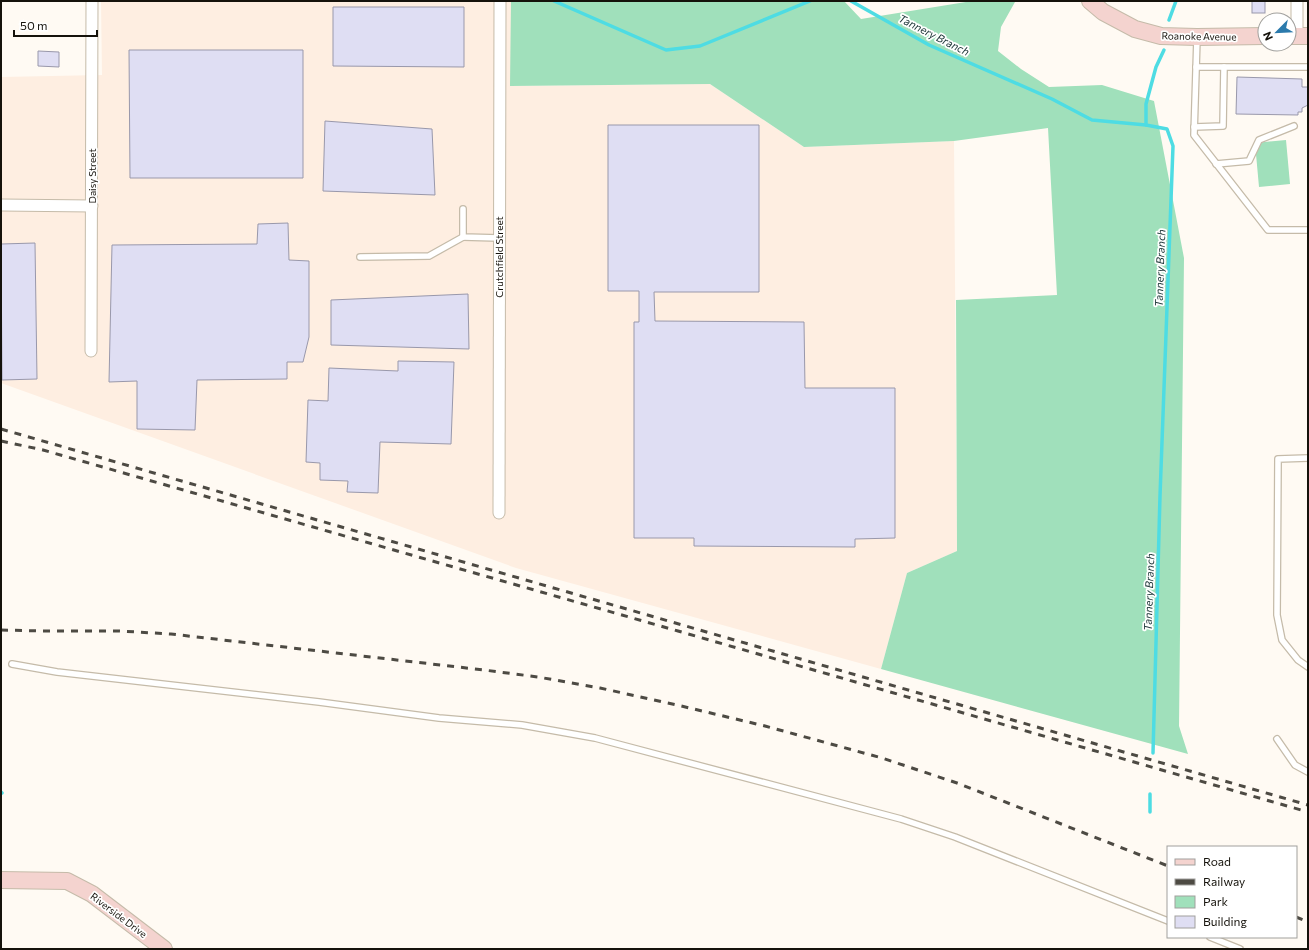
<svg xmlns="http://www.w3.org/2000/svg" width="1309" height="950" viewBox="0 0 1309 950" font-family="Commissioner,sans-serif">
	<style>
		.industrial { fill: #feeee1 }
		.green { fill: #a0e0bb }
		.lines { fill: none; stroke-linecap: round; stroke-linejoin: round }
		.stream { stroke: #4edce3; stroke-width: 3.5 }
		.building { fill: #dfdef3; stroke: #9998ab }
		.lane-casing { stroke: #c5bba9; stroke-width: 8 }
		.street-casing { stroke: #c5bba9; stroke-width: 13 }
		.secondary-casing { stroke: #c5bba9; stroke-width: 18 }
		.lane { stroke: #fff; stroke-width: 5.5 }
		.street { stroke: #fff; stroke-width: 11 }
		.secondary { stroke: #f4d3cf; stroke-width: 16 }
		.rail { stroke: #4d4a43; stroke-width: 3; stroke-dasharray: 7 7; stroke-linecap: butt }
		.labels { text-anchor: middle; stroke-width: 3.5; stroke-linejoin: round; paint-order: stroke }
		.street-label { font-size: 10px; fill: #15120b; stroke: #fff }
		.water-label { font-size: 11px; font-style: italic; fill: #20383a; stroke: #fff }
	</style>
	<rect width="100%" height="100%" fill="#fffaf3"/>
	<!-- industrial -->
	<path class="industrial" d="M101,1H511V86L710,84L804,147L954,141L957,551L907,573L881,669L516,568L1,383V77L102,75Z"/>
	<!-- green -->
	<g class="green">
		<path d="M511,1H844L861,19L972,1L1015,2L1001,27L998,51L1021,69L1049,87L1102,85L1154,101L1184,258L1179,726L1188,754L881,669L907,573L957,551L956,300L1057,295L1048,128L954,141L804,147L710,84L510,86Z"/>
		<path d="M1286,140L1290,184L1259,187L1255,143Z"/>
	</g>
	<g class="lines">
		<!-- stream -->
		<g class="stream">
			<path d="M554,1L666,50L700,46L810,1"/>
			<path d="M851,1L929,45L1052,99L1092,120L1146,125L1167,129L1173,146L1160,496L1153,753"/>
			<path d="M1169,20L1176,1"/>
			<path d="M1146,125V104L1156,67L1164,50"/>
			<path d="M1,792L2,793"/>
			<path d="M1150,794V812"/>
		</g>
	</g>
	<!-- building -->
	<g class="building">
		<rect x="1252" y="1" width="13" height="12"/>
		<path d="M333,7H464V67L333,66Z"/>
		<path d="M129,50H303V178H130Z"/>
		<path d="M38,51L59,52V67L38,66Z"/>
		<path d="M1237,77L1302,79V87H1308V105L1302,108V112H1298V115L1236,114Z"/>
		<path d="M325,121L432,129L435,195L323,191Z"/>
		<path d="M608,125H759V292H654L655,321L804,322L805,388H895V538L855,539V547L694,546V538H634V322H639V291H608Z"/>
		<path d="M288,223L289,260L309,261V337L303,362H287V379L197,380L195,430L137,429V381L109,382L112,245L257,244L258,224Z"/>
		<path d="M35,243L37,379L2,380L1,244Z"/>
		<path d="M468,294L469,349L331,345V300Z"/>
		<path d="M398,361L454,362L451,444L380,442L378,493L347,492L348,481L320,480V463L306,462L308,400L328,401L329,368L398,371Z"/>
	</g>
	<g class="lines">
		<!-- lane casing -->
		<g class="lane-casing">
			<g id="lane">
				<path d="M1197,38L1194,135L1268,230H1308"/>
				<path d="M1224,67H1308"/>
				<path d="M1194,127L1223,126L1224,67H1196"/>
				<path d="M1216,164L1249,161L1259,140L1294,126"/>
				<path d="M463,209V237L499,238"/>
				<path d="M360,257L429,256L463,237"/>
				<path d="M1308,458L1278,459L1277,615L1282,640L1298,660L1308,667"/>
				<path d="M12,664L57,672L319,702L439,718L522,725L595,738L901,819L955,837L1168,921"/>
				<path d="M1277,739L1295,765L1308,772"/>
				<path d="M1210,937L1240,949"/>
			</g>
		</g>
		<!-- street casing -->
		<g class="street-casing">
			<g id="street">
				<path d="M1297,36V1"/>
				<path d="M1,205L92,206"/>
				<path d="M91,351L92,1"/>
				<path d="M499,513L500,1"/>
			</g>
		</g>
		<!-- secondary casing -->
		<g class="secondary-casing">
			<g id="secondary">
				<path d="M1090,1L1103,12L1135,29L1161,36L1197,37L1265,36"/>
				<path d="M1289,36H1308"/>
				<path d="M1,880L67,881L92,894L164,949"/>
			</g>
		</g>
		<!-- lane -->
		<use href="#lane" class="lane"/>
		<!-- street -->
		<use href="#street" class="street"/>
		<!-- secondary -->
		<use href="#secondary" class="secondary"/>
		<!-- rail -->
		<g class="rail">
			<path d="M1,429L1308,805"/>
			<path d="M1,441L43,450L678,631L1308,812"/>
			<path d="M1,630L43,631H119L171,634L484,670L538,677L600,688L677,705L765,726L882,758L957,783L1168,866"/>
			<path d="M1296,917L1308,922"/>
		</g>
	</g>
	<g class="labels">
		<!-- street labels -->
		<g class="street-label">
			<text transform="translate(1199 36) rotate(1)" y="4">Roanoke Avenue</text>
			<text transform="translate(92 176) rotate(-90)" y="4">Daisy Street</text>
			<text transform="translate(499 257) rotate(-90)" y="4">Crutchfield Street</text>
			<text transform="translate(119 915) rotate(37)" y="4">Riverside Drive</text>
		</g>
		<!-- water labels -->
		<g class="water-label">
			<text transform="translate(934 35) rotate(27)" y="4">Tannery Branch</text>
			<text transform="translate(1160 268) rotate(-88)" y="4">Tannery Branch</text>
			<text transform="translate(1149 592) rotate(-88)" y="4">Tannery Branch</text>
		</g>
	</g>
	<!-- border -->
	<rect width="1309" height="950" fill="none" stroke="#15120b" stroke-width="4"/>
	<!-- legend -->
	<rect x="1167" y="846" width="130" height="92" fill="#ffffff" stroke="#a1a09d"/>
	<rect x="1175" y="859" width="20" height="6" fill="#f4d3cf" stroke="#a1a09d"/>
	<text x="1203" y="866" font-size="12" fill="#15120b">Road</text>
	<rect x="1175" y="879" width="20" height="6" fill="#4d4a43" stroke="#a1a09d"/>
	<text x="1203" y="886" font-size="12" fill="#15120b">Railway</text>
	<rect x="1175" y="896" width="20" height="12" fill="#a0e0bb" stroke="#a1a09d"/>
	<text x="1203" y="906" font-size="12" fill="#15120b">Park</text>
	<rect x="1175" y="916" width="20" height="12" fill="#dfdef3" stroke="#a1a09d"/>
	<text x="1203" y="926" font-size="12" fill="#15120b">Building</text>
	<!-- north arrow -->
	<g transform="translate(1277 32) rotate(246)"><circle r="19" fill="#ffffff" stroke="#a1a09d"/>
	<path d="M0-3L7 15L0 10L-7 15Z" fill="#2b7aac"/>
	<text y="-6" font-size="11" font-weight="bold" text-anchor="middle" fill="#15120b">N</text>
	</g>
	<!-- scale -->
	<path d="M14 30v6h83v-6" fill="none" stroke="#15120b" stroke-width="2"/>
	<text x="20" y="30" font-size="12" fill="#15120b" stroke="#ffffff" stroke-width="3" paint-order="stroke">50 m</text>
</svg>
